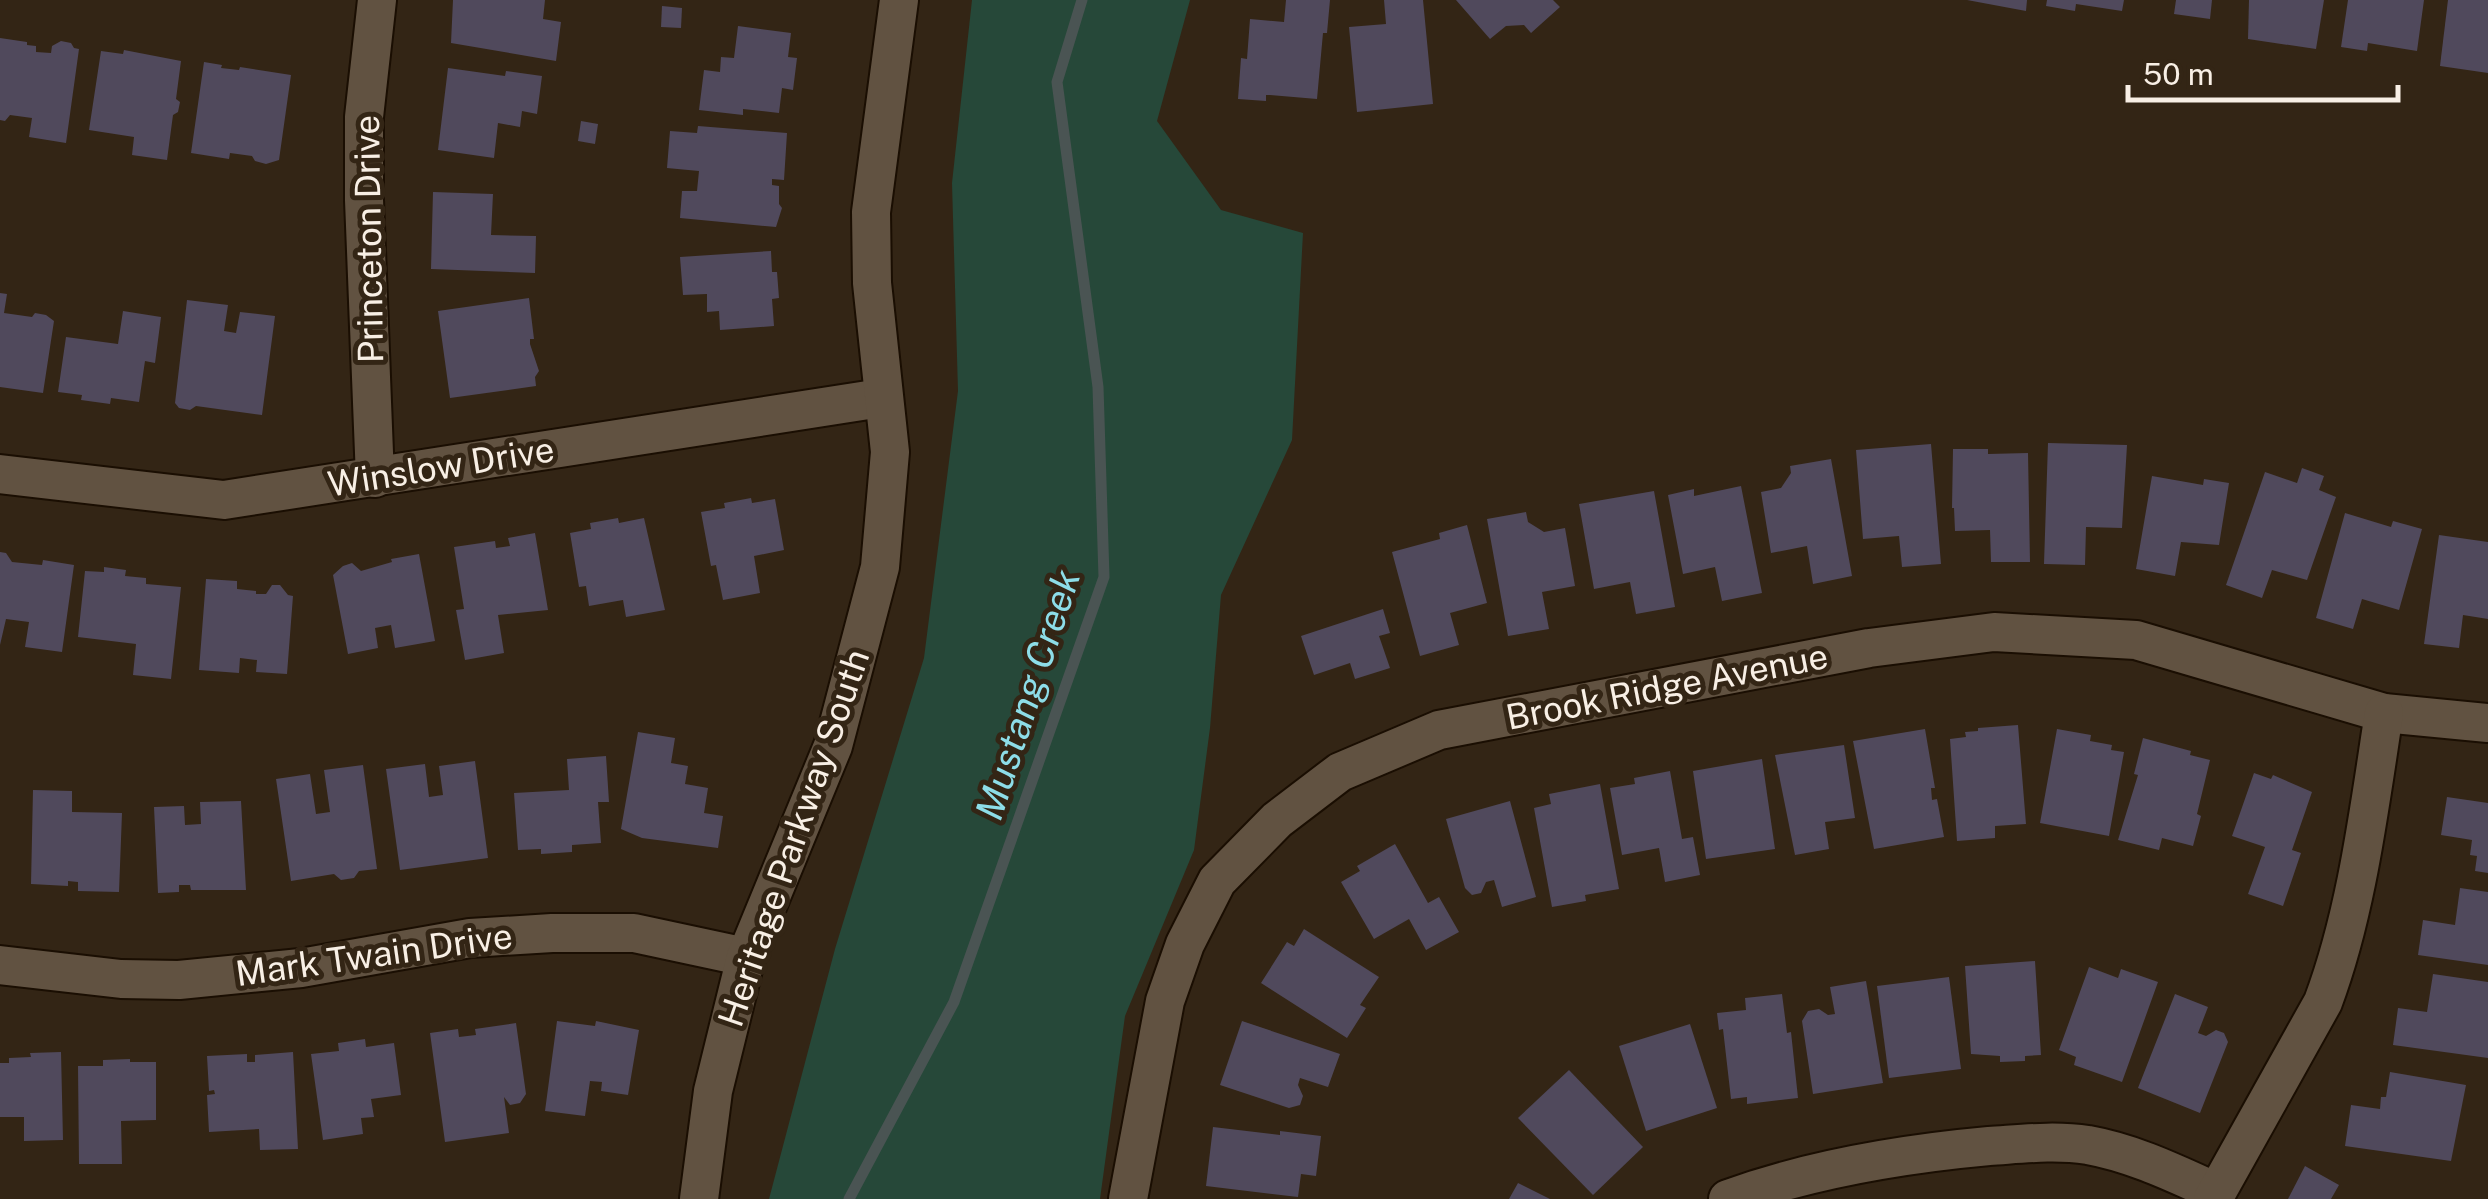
<svg xmlns="http://www.w3.org/2000/svg" width="2488" height="1199" viewBox="0 0 2488 1199" font-family="'Public Sans',sans-serif">
	<style>
		.green { fill: #264839 }
		.lines { fill: none; stroke-linecap: round; stroke-linejoin: round }
		.stream { stroke: #4a5453; stroke-width: 11 }
		.building { fill: #50495c }
		.minor-casing { stroke: #1a0e02; stroke-width: 42 }
		.minor { stroke: #615241; stroke-width: 38 }
		.labels { text-anchor: middle; stroke-width: 10; stroke-linejoin: round; paint-order: stroke }
		.street-label { font-size: 35px; fill: #f8efe5; stroke: #332515 }
		.water-label { font-size: 38px; font-style: italic; fill: #8ddde8; stroke: #332515 }
	</style>
	<rect width="100%" height="100%" fill="#332515"/>
	<!-- green -->
	<path class="green" d="M972,0H1190L1157,121L1221,210L1303,233L1292,440L1221,595L1210,728L1194,850L1125,1016L1100,1199H769L835,949L924,658L958,391L952,183Z"/>
	<g class="lines">
		<!-- stream -->
		<path class="stream" d="M849,1199L954,1002L1104,577L1098,387L1057,82L1082,0"/>
	</g>
	<!-- building -->
	<g class="building">
		<path d="M453,0H545L543,19L561,22L556,61L451,43Z"/>
		<path d="M1286,0H1330L1327,33H1323L1317,99L1270,95H1266V101L1238,99L1241,58L1247,59L1250,19L1284,22Z"/>
		<path d="M1384,0H1423L1433,104L1357,112L1349,27L1386,24Z"/>
		<path d="M1456,0H1553L1560,7L1531,33L1524,25L1506,26L1490,39Z"/>
		<path d="M1967,0H2027L2026,11Z"/>
		<path d="M2047,0H2124L2122,11L2076,4L2075,11L2046,6Z"/>
		<path d="M2176,0H2212L2210,19L2174,14Z"/>
		<path d="M2249,0H2324L2316,49L2248,39Z"/>
		<path d="M2348,0H2424L2417,51L2368,43L2367,51L2341,47Z"/>
		<path d="M2448,0H2488V73L2440,66Z"/>
		<path d="M662,6L682,8L681,28L661,27Z"/>
		<path d="M738,26L791,33L788,57L797,58L793,90L782,88L779,113L743,109V115L699,110L704,70L720,72L721,57L734,58Z"/>
		<path d="M0,38L27,42V45L36,46V52L51,53L52,46L61,41L71,43L74,48L79,49L66,143L29,137L32,118L10,115L5,121L0,120Z"/>
		<path d="M124,50L181,61L176,99L180,102L178,112L173,115L167,160L132,155L134,137L89,130L101,51L123,54Z"/>
		<path d="M204,62L222,65L221,68L239,70L240,67L291,75L279,160L266,164L255,161L252,156L230,153L229,159L191,153Z"/>
		<path d="M448,68L505,76L506,71L542,76L537,114L522,111L520,127L498,123L494,158L438,150Z"/>
		<path d="M581,121L598,124L595,144L578,141Z"/>
		<path d="M698,126L787,133L784,180L772,179V185L779,186V204L782,208L776,227L680,218L682,191H697L699,171L667,168L670,131L697,133Z"/>
		<path d="M433,192L493,194L491,235L536,236L535,273L431,269Z"/>
		<path d="M771,251L772,272H777L779,298L772,299L774,326L720,330L719,311L707,312V294L683,295L680,257Z"/>
		<path d="M0,293L7,294L4,313L32,317L35,313L46,315L54,321L43,393L0,387Z"/>
		<path d="M529,298L534,339H530V344L539,371L535,377L536,386L450,398L438,311Z"/>
		<path d="M187,300L228,305L224,331L236,333L240,312L275,316L262,415L196,406L190,410L179,408L175,403Z"/>
		<path d="M123,311L161,317L155,363L145,361L139,402L111,398L110,404L81,400L82,395L58,392L66,337L118,344Z"/>
		<path d="M2048,443L2127,445L2122,528L2086,527L2085,565L2044,564Z"/>
		<path d="M1931,444L1941,564L1902,567L1899,536L1863,539L1856,450Z"/>
		<path d="M1953,449H1988V454L2028,453L2030,562H1991L1990,530L1955,531L1954,508H1952Z"/>
		<path d="M1831,459L1852,576L1813,584L1807,546L1771,553L1761,492L1781,488L1791,473L1790,466Z"/>
		<path d="M2302,468L2324,476L2319,490L2336,497L2307,580L2272,570L2262,598L2226,585L2265,472L2297,483Z"/>
		<path d="M2152,476L2203,485L2204,479L2229,483L2219,545L2181,542L2175,576L2136,569Z"/>
		<path d="M1741,486L1762,593L1722,601L1715,567L1683,574L1668,495L1694,489V496Z"/>
		<path d="M1654,491L1675,607L1636,614L1630,582L1594,589L1579,504Z"/>
		<path d="M751,498L752,503L775,499L784,550L754,556L760,593L723,600L716,565L711,566L701,512L725,508L724,503Z"/>
		<path d="M1526,512L1528,522L1544,532L1565,528L1575,586L1542,592L1549,629L1508,636L1487,519Z"/>
		<path d="M2345,513L2391,527L2393,521L2422,529L2399,610L2362,599L2353,629L2316,618Z"/>
		<path d="M618,518L619,523L644,518L665,610L626,617L623,600L589,606L586,586L579,587L570,533L591,529L590,523Z"/>
		<path d="M1467,525L1487,603L1450,613L1459,645L1420,656L1392,552L1440,539L1439,533Z"/>
		<path d="M535,533L548,610L498,615L504,653L465,660L456,610L464,609L454,547L495,541L496,548L510,546L508,538Z"/>
		<path d="M2439,535L2488,542V619L2463,615L2459,648L2424,644Z"/>
		<path d="M0,552L6,553L12,562L42,565L43,560L74,565L62,652L25,647L29,622L6,619L0,645Z"/>
		<path d="M419,554L435,641L395,648L391,625L375,628L378,648L348,654L333,575L343,566L352,563L361,571L392,562L391,559Z"/>
		<path d="M104,567L126,570L125,576L146,578V584L181,587L171,679L133,675L136,644L78,637L85,571L104,572Z"/>
		<path d="M206,579L237,581V589L256,591V594H266L272,585H280L288,595L293,596L287,674L256,672L257,660L240,658L239,673L199,670Z"/>
		<path d="M1383,609L1390,633L1379,636L1390,668L1355,679L1350,663L1314,675L1301,636Z"/>
		<path d="M2018,725L2026,824L1995,826V838L1957,841L1950,739L1966,737L1965,732L1978,731V728Z"/>
		<path d="M1925,729L1935,788H1931L1932,800L1937,799L1944,837L1874,849L1853,741Z"/>
		<path d="M2057,729L2091,735L2090,741L2112,745L2111,750L2124,752L2109,836L2040,823Z"/>
		<path d="M638,732L675,738L671,763L688,766L685,784L708,788L704,813L723,816L718,848L642,838L621,829Z"/>
		<path d="M2143,738L2191,751L2190,755L2210,760L2197,814L2201,816L2193,846L2162,838L2159,850L2118,840L2138,775L2134,774Z"/>
		<path d="M1844,745L1855,818L1825,822L1829,849L1795,855L1775,755Z"/>
		<path d="M606,756L609,802H598L601,843L572,845V852L541,854V849L518,850L514,793L569,790L567,759Z"/>
		<path d="M1762,759L1775,849L1706,859L1693,771Z"/>
		<path d="M475,761L488,858L400,870L386,769L425,764L429,797L443,795L439,766Z"/>
		<path d="M363,765L377,869L359,871L354,878L341,880L334,874L291,881L276,779L310,774L316,814L330,812L324,770Z"/>
		<path d="M1670,771L1682,839L1693,837L1700,875L1665,882L1659,848L1622,855L1610,788L1635,784L1634,778Z"/>
		<path d="M2254,773L2271,779L2273,775L2312,792L2292,850L2301,853L2283,906L2248,894L2265,847L2232,836Z"/>
		<path d="M1600,784L1619,889L1585,895L1586,901L1552,907L1534,808L1551,804L1549,794Z"/>
		<path d="M33,790L72,791V812L122,813L119,892L78,891V882L68,881V886L31,884Z"/>
		<path d="M2447,797L2488,803V873L2475,871L2477,856L2470,855L2472,840L2441,835Z"/>
		<path d="M241,801L246,890H191L190,885H179V892L158,893L154,807L184,806L185,825L201,824L200,802Z"/>
		<path d="M1510,801L1536,897L1502,907L1494,880L1486,882L1481,893L1472,895L1465,888L1446,819Z"/>
		<path d="M1395,844L1428,903L1439,897L1459,932L1426,950L1409,919L1374,939L1341,882L1360,871L1357,866Z"/>
		<path d="M2460,888L2488,892V965L2418,955L2423,920L2455,925Z"/>
		<path d="M1304,929L1379,977L1360,1005L1366,1008L1347,1038L1261,983L1287,942L1294,946Z"/>
		<path d="M2035,961L2041,1055L2025,1056V1061L2000,1062V1056L1971,1054L1965,966Z"/>
		<path d="M2089,967L2118,978L2121,969L2158,982L2122,1082L2074,1065L2076,1057L2059,1050Z"/>
		<path d="M2433,974L2488,982V1058L2393,1045L2398,1008L2427,1012Z"/>
		<path d="M1949,977L1961,1069L1889,1078L1877,986Z"/>
		<path d="M1866,981L1883,1083L1813,1094L1802,1021L1808,1011L1819,1009L1828,1015L1835,1014L1830,987Z"/>
		<path d="M1782,994L1787,1033L1791,1032L1798,1098L1747,1104V1097L1731,1099L1723,1029L1719,1030L1717,1013L1746,1010L1745,998Z"/>
		<path d="M2175,994L2208,1007L2198,1033L2206,1036L2216,1030L2224,1033L2228,1042L2200,1113L2138,1088Z"/>
		<path d="M557,1021L595,1026L596,1021L639,1030L628,1095L601,1091L602,1082L590,1081L585,1116L545,1111Z"/>
		<path d="M1242,1021L1340,1054L1328,1087L1300,1078L1298,1085L1303,1096L1300,1105L1289,1108L1220,1085Z"/>
		<path d="M516,1023L526,1094L520,1103L510,1105L504,1097L509,1133L445,1142L430,1033L458,1029L459,1037L476,1035L475,1029Z"/>
		<path d="M1690,1024L1717,1108L1646,1131L1619,1046Z"/>
		<path d="M365,1039L366,1047L394,1043L401,1095L371,1099L374,1117L361,1118L363,1134L323,1140L311,1054L339,1051L338,1043Z"/>
		<path d="M61,1052L63,1140L24,1141V1117H0V1063H9V1058L31,1057L30,1053Z"/>
		<path d="M293,1052L298,1149L260,1150L259,1129L209,1132L207,1095L215,1094L214,1090L209,1091L207,1056L247,1054V1062H255V1055Z"/>
		<path d="M130,1059V1062H156V1120L121,1121L122,1164H79L78,1066H103V1060Z"/>
		<path d="M1569,1070L1643,1147L1593,1195L1518,1118Z"/>
		<path d="M2390,1072L2466,1085L2451,1161L2345,1146L2351,1105L2380,1109L2381,1097H2386Z"/>
		<path d="M1213,1127L1280,1135V1131L1321,1136L1316,1176L1301,1174L1298,1197L1206,1186Z"/>
		<path d="M2305,1166L2339,1185L2331,1199H2288Z"/>
		<path d="M1518,1183L1550,1199H1509Z"/>
	</g>
	<g class="lines">
		<!-- minor casing -->
		<g class="minor-casing">
			<g id="minor">
				<path d="M0,474L224,500L881,398"/>
				<path d="M375,478L364,200V117L377,0"/>
				<path d="M0,965L121,979L179,980L301,968L470,938L552,933H634L746,957"/>
				<path d="M699,1199L713,1091L746,957L833,746L880,567L890,452L872,283L871,212L899,0"/>
				<path d="M1128,1199L1165,1001L1185,944L1217,881L1277,820L1340,772L1439,730L1869,648L1994,632L2136,640L2384,713L2488,723"/>
				<path d="M1728,1199C1811,1169 1901,1154 1989,1146C2022,1144 2054,1140 2088,1145C2133,1153 2174,1173 2216,1192"/>
				<path d="M2213,1199L2323,1002C2357,911 2369,809 2384,713"/>
			</g>
		</g>
		<!-- minor -->
		<use href="#minor" class="minor"/>
	</g>
	<g class="labels">
		<!-- street labels -->
		<g class="street-label">
			<text transform="translate(369 239) rotate(-91)" y="12">Princeton Drive</text>
			<text transform="translate(441 467) rotate(-9)" y="12">Winslow Drive</text>
			<text transform="translate(1667 687) rotate(-11)" y="12">Brook Ridge Avenue</text>
			<text transform="translate(794 838) rotate(-71)" y="12">Heritage Parkway South</text>
			<text transform="translate(374 955) rotate(-8)" y="12">Mark Twain Drive</text>
		</g>
		<!-- water labels -->
		<g class="water-label">
			<text transform="translate(1028 695) rotate(-72)" y="13">Mustang Creek</text>
		</g>
	</g>
	<!-- scale -->
	<path d="M2128 85v15h270v-15" fill="none" stroke="#f8efe5" stroke-width="5"/>
	<text x="2143" y="85" font-size="30" fill="#f8efe5" stroke="#332515" stroke-width="8" paint-order="stroke">50 m</text>
</svg>
